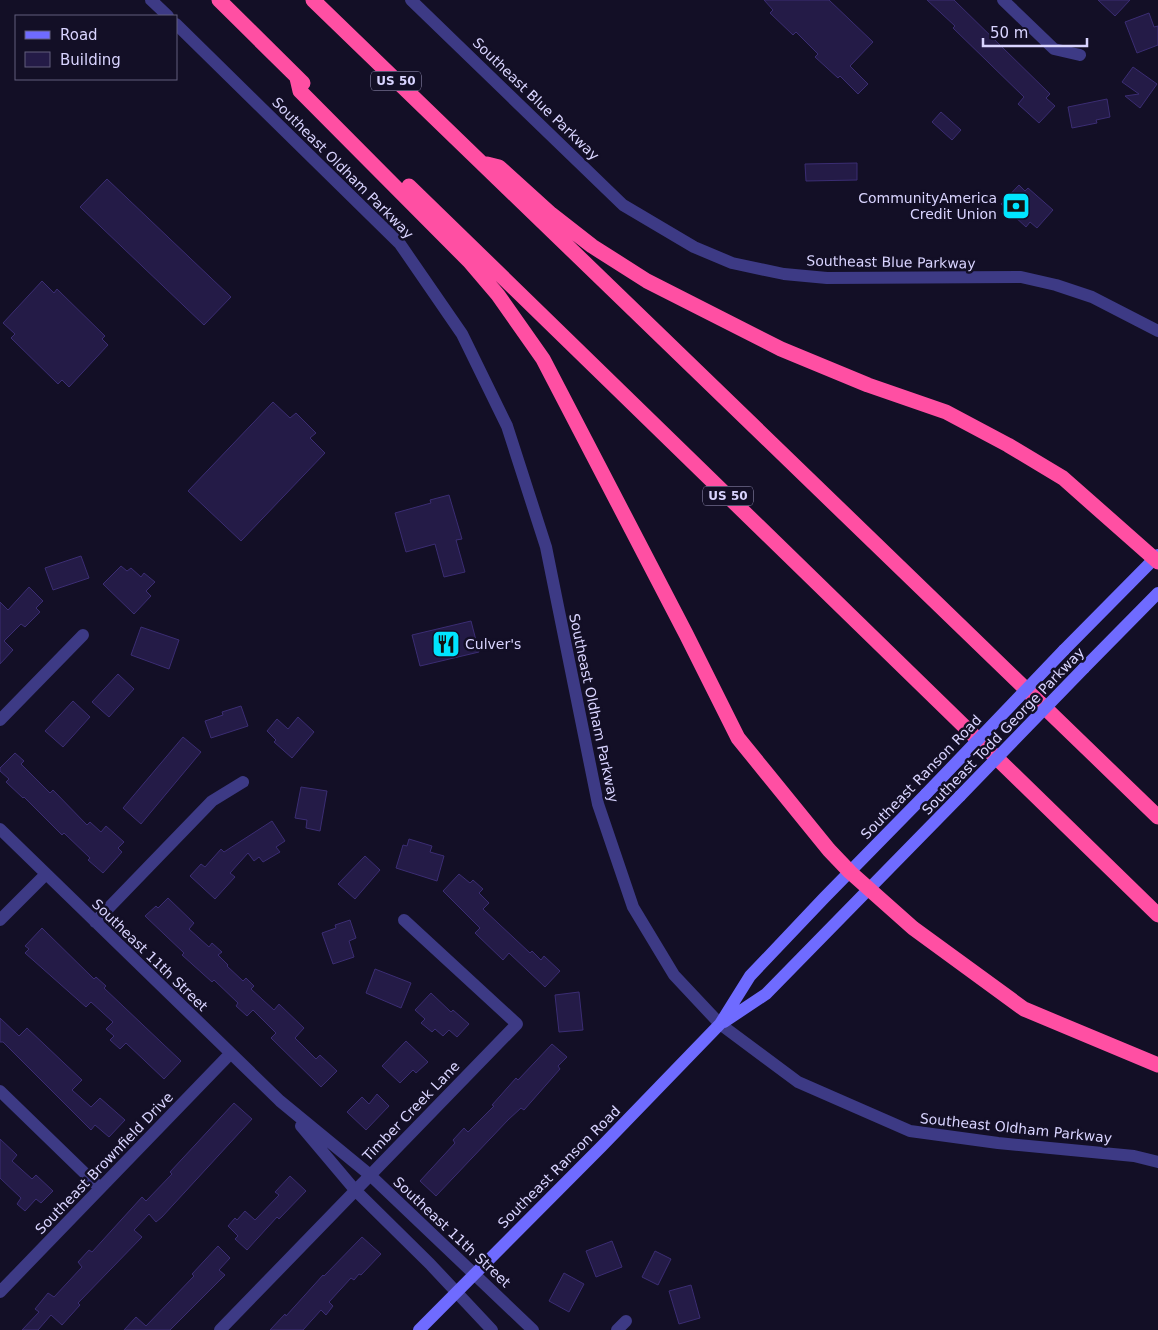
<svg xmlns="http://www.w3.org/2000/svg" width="1158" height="1330" viewBox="0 0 1158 1330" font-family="'DejaVu Sans',sans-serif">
  <rect width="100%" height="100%" fill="#130f26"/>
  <path fill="#241b47" stroke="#3b2d73" d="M764 0H829L873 42 850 66 868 84 858 94 840 76 838 78 815 57 818 54 796 32 793 35 770 13 773 10Z
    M927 0H954L1050 94 1046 98 1055 106 1039 123 1018 104 1024 97 953 28 955 26Z
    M1098 0H1130L1115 16Z
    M1149 13 1154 27 1158 26V45L1137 53 1125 22Z
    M1133 67 1157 84 1140 108 1125 96 1139 94 1122 82Z
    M1107 99 1110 117 1096 120 1097 123 1072 128 1068 107Z
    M941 112 961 130 952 140 932 122Z
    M857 163V180L806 181 805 164Z
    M107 179 231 297 204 325 80 207Z
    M1019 185 1025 191 1028 188 1053 210 1037 228 1030 222 1026 227 1001 204Z
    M42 281 54 293 57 289 105 336 102 339 108 345 69 387 62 380 58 384 11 338 15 334 3 323Z
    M273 402 290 418 296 413 316 433 310 438 325 453 241 541 188 491Z
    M449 495 462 539 456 540 465 572 444 577 435 544 406 552 395 513 431 503 430 500Z
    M81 556 89 578 53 590 45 568Z
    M121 566 127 571 131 568 141 577 144 573 155 582 146 591 151 596 134 614 103 584Z
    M29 587 43 601 36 608 40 612 25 627 21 624 4 641 13 650 0 664V602L8 610Z
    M471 621 479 652 420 666 412 635Z
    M141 627 179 640 169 669 131 655Z
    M118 674 134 689 109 717 92 702Z
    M73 701 90 717 63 747 45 731Z
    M241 706 248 726 211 738 205 721 223 715 222 712Z
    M298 717 314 732 292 758 274 742 276 740 267 731 277 719 288 729Z
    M183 737 201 752 141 824 123 808Z
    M15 753 24 761 21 764 50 793 53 790 87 825 90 822 101 832 106 826 124 842 118 848 122 852 103 873 88 860 90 858 64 833 62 835 24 797 23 798 6 782 9 779 0 771V768Z
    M301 787 327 791 320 831 306 828 307 820 295 818Z
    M272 821 285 841 276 847 280 852 263 862 259 857 254 861 248 853 230 873 235 877 215 899 190 876 201 864 205 867 221 849 224 852Z
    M409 839 432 846 430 852 444 856 437 881 396 868 403 845 407 846Z
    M365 856 380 870 355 899 338 884Z
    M459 874 470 883 473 880 483 889 479 893 489 903 483 909 530 953 532 951 541 960 544 956 560 971 545 987 509 953 503 960 475 933 480 928 443 891Z
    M168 898 194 923 189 929 209 947 212 943 222 952 218 955 228 965 227 966 243 981 246 978 254 986 251 989 274 1010 279 1004 304 1028 295 1038 316 1059 320 1055 337 1071 321 1087 271 1038 276 1033 253 1010 247 1016 236 1006 238 1003 214 980 212 982 182 955 184 953 145 916 156 906 158 908Z
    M350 920 356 938 349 941 354 957 333 964 322 933 336 928 335 925Z
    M42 928 94 979 96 977 106 986 104 988 181 1061 164 1079 126 1043 120 1049 110 1040 114 1036 106 1029 113 1022 91 1002 86 1007 25 953 29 949 25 946Z
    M375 969 411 983 401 1008 366 993Z
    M579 992 583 1030 559 1032 555 995Z
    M431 993 451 1012 453 1010 469 1024 457 1037 449 1030 443 1036 435 1029 432 1032 421 1023 425 1019 415 1010Z
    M0 1018 19 1036 27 1028 82 1080 72 1090 91 1107 100 1098 125 1120 109 1137 95 1125 91 1130 3 1042H0Z
    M406 1041 428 1062 416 1073 413 1070 400 1083 382 1066Z
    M552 1044 567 1057 558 1066 560 1069 524 1110 521 1108 508 1120 436 1196 420 1181 455 1143 453 1140 464 1128 468 1132 494 1106 492 1105 516 1078 518 1080Z
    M377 1094 389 1106 366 1130 347 1112 362 1097 369 1104Z
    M234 1103 252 1119 162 1217 156 1222 149 1214 134 1230 142 1237 78 1303 80 1305 62 1325 51 1315 38 1330H22L39 1312 35 1309 48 1293 54 1297 82 1267 78 1262 89 1250 92 1252 142 1197 146 1201 172 1174 170 1172Z
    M0 1139 17 1155 12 1161 32 1179 36 1175 53 1191 41 1203 36 1199 25 1211 17 1204 21 1198 0 1178Z
    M290 1176 306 1191 279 1219 277 1217 247 1250 235 1239 238 1236 228 1226 235 1218 237 1220 245 1211 255 1220 279 1195 275 1192Z
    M362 1237 381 1254 361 1275 359 1274 354 1280 351 1278 329 1302 333 1306 326 1315 321 1310 303 1330H270L285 1314 286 1316 323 1275 324 1276Z
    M612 1241 622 1267 596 1277 586 1251Z
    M218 1246 230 1258 219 1270 225 1275 170 1330H124L136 1317 146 1326 194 1276 192 1274Z
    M655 1251 671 1259 658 1285 642 1277Z
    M564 1273 584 1284 569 1312 549 1301Z
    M691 1285 700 1318 679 1324 669 1291Z"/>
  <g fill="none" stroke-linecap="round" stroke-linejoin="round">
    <path stroke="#3d3a85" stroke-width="12" d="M1003 0 1054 49 1080 55
      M0 720 83 635
      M0 829 280 1101 370 1175 533 1330
      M0 920 46 874
      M95 922 212 801 243 782
      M720 1024 798 1082 910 1131 998 1143 1134 1156 1158 1162
      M0 1091 100 1188
      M301 1126 355 1190 430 1264 492 1330
      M0 1292 230 1054
      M220 1330 517 1024 404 920
      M617 1330 626 1321"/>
    <path stroke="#3d3a85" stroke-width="12" d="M151 0 168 16
      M411 0 623 205 694 247 732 263 784 274 827 278 1021 277 1056 285 1092 297 1158 331
      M176 24 400 244 462 334 507 426 546 547 598 804 633 907 674 975 720 1024"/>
    <path stroke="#6f6bff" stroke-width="12" d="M1064 650 1158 555
      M1084 668 1158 593
      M724 1022 766 994 960 796
      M419 1330 602 1146 720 1024 750 976 824 898 926 794"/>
    <path stroke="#ff4fa3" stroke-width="15" d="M219 0 303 83
      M313 0 1158 817
      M297 78 300 91 469 261 498 295 543 359 686 634 738 738 829 850 850 872 913 928 1024 1009 1158 1065
      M487 164 499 167 551 214 592 246 647 281 781 349 868 385 946 412 1008 445 1063 478 1158 562
      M409 186 1158 915"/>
    <path stroke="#6f6bff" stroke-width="12" d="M926 794 1064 650
      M960 796 1084 668"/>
  </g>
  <defs>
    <symbol id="bank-square" viewBox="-11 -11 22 22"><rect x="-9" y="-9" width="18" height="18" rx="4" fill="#00e5ff" stroke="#130f26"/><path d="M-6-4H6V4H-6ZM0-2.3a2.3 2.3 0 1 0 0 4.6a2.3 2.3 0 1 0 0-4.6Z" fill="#111"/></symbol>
    <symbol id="restaurant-square" viewBox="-11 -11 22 22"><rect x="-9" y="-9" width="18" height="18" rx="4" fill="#00e5ff" stroke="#130f26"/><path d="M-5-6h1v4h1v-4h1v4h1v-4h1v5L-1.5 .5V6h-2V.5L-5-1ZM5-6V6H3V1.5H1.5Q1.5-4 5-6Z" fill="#111"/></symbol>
  </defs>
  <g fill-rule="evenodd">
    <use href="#bank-square" x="1000" y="190" width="32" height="32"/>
    <use href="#restaurant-square" x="430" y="628" width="32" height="32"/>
  </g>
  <g text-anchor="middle" stroke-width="5" stroke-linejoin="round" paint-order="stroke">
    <g fill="#130f26" stroke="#9e99be" stroke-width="1">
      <rect x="371" y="71.5" width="50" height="19" rx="4"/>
      <rect x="703" y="486.5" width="50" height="19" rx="4"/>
    </g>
    <g font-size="12" font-weight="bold" fill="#d9d4ff">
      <text x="396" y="85">US 50</text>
      <text x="728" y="500">US 50</text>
    </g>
    <g font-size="14" fill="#d9d4ff" stroke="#130f26">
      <text transform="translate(536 99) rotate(44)" y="5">Southeast Blue Parkway</text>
      <text transform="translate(343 168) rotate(45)" y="5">Southeast Oldham Parkway</text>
      <text transform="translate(891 262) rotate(1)" y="5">Southeast Blue Parkway</text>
      <text transform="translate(594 708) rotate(78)" y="5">Southeast Oldham Parkway</text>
      <text transform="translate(1003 731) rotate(-46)" y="5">Southeast Todd George Parkway</text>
      <text transform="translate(921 777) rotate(-46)" y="5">Southeast Ranson Road</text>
      <text transform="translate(150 955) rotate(44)" y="5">Southeast 11th Street</text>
      <text transform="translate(411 1111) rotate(-46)" y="5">Timber Creek Lane</text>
      <text transform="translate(1016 1128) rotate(6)" y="5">Southeast Oldham Parkway</text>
      <text transform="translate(104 1163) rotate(-46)" y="5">Southeast Brownfield Drive</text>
      <text transform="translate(559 1167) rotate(-45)" y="5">Southeast Ranson Road</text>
      <text transform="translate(452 1232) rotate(43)" y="5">Southeast 11th Street</text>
    </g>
    <g font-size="14" fill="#d9d4ff" stroke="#130f26" text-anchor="end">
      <text x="997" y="203">CommunityAmerica<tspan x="997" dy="16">Credit Union</tspan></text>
      <text x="465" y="649" text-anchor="start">Culver's</text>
    </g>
  </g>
  <rect x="15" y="15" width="162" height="65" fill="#130f26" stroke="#625e7d"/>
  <rect x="25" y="31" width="25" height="8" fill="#6f6bff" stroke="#625e7d"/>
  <text x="60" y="40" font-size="15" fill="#d9d4ff">Road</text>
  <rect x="25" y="52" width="25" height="15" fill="#241b47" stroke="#625e7d"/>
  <text x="60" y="65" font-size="15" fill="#d9d4ff">Building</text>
  <path d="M983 38v8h104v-8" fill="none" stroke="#d9d4ff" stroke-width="2.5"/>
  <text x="990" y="38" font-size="15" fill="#d9d4ff" stroke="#130f26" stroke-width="4" paint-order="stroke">50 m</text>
</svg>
